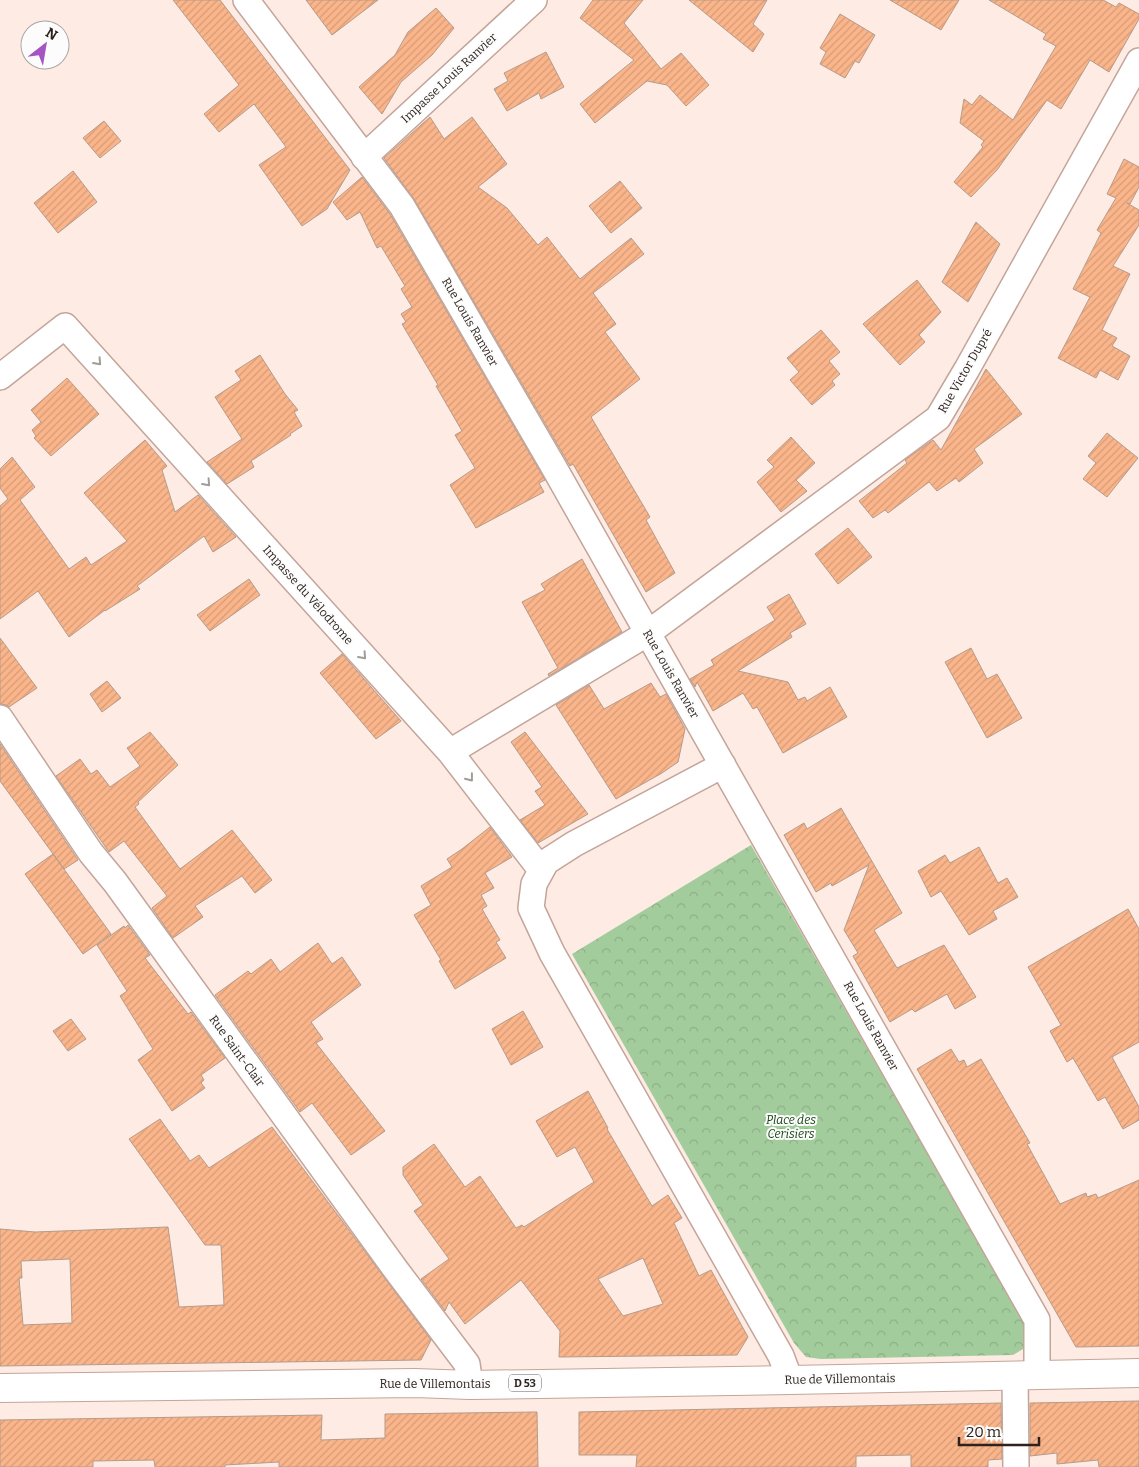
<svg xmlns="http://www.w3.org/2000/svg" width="1139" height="1467" viewBox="0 0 1139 1467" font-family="Bitter,serif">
  <defs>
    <pattern id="forest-crowns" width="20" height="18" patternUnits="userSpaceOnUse" patternTransform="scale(1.25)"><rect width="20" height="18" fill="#a3cc9d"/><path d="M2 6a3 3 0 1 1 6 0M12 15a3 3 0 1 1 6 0" fill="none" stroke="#8daf87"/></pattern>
    <pattern id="building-hatch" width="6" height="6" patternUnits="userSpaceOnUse" patternTransform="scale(1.25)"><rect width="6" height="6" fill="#fab58a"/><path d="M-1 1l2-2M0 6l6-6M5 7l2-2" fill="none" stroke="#d79b77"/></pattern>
  </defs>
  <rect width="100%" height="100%" fill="#feebe3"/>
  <path fill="url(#forest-crowns)" d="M751 845 1029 1331 1023 1349 1013 1355 821 1359 806 1357 794 1343 572 954Z"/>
  <path fill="url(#building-hatch)" stroke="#b59b8b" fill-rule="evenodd" d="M173 0H220L350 170 327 209 302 226 259 165 286 147 254 104 219 132 204 114 239 85Z
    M306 0H378L332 35Z
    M593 0H643L624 23 661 69 681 53 709 85 686 106 667 85 647 81 595 123 580 104 634 60 580 18Z
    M689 0H767L753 24 764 34 753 52Z
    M890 0H959L941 30Z
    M989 0H1103L1116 7 1119 3 1139 14V19L1109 72 1090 60 1061 109 1047 100 997 170 971 197 954 182 983 147 981 145 984 141 960 123 964 99 972 105 980 95 1013 120 1056 46 1043 39 1046 34Z
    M436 8 454 28 432 55 401 82 382 114 359 87 395 55 408 32Z
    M840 14 875 35 859 63 855 61 845 78 820 64 826 52 820 48Z
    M546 52 564 87 541 99 539 93 507 111 494 89 508 81 504 73Z
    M430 117 444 139 472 117 507 164 478 187 507 208 538 245 547 237 580 279 631 238 644 254 593 293 616 324 605 332 640 379 591 417 650 517 646 520 675 573 646 592 573 464 570 466 414 199 384 158Z
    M104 121 121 141 100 158 83 138Z
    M1124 159 1139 167V187L1130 204 1127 203 1139 210V225L1113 266 1130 274 1102 330 1117 338 1112 346 1130 356 1118 380 1100 370 1096 378 1058 358 1090 297 1073 289 1101 233 1097 230 1116 198 1107 194Z
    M73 171 97 202 58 233 34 203Z
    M362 177 390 214 545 480 539 483 544 492 476 528 450 485 475 468 455 435 462 431 436 386 438 385 402 324 406 322 401 314 412 307 401 289 405 286 381 246 377 248 360 212 347 220 333 202Z
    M620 181 642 208 611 233 589 206Z
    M976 222 1000 244 968 302 942 282Z
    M917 280 941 312 919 335 925 342 900 365 863 324Z
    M821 330 840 352 829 361 840 374 832 381 835 385 812 405 790 380 799 372 787 358Z
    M260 355 285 394 298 410 294 412 302 426 290 434 291 435 251 461 254 467 227 484 207 462 242 439 215 397 241 380 235 371Z
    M986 369 1022 414 974 449 983 463 959 482 956 478 937 491 929 482 888 513 885 510 873 518 859 501 907 463 905 460 933 440 941 450Z
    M67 378 99 414 51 456 34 438 36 436 32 430 41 422 31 410Z
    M1107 433 1138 458 1107 497 1083 479 1096 463 1088 456Z
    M791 437 815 463 796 480 807 491 781 512 757 482 774 467 767 460Z
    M145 440 167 466 162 470 175 512 198 495 236 537 213 552 204 536 137 586 140 589 105 611V610L69 637 38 591 0 619V506L8 499 0 488V469L12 457 35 487 20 500 69 569 86 557 91 565 127 541 84 493Z
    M848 528 872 557 838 584 815 554Z
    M582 559 622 632 549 676 548 674 558 668 522 602 545 590 541 584Z
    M249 579 260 595 210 631 197 615Z
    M789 594 806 624 790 633 792 637 738 671 788 682 798 700 805 697 807 701 830 687 847 717 783 753 757 707 753 709 743 693 713 711 697 682 695 687 690 679 714 665 711 660 775 620 767 607Z
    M0 638 37 688 9 707 6 705 0 704Z
    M971 648 987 679 997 674 1022 718 987 738 945 662Z
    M342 654 401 721 376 739 320 673Z
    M107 681 121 698 102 712 90 694Z
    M651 683 660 697 666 694 685 729 678 762 662 773 616 799 556 705 589 685 604 709Z
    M150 732 178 765 138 802 139 804 135 807 180 869 232 830 272 880 255 893 242 876 195 906 203 917 173 938 152 908 167 896 124 841 109 852 56 776 80 759 91 774 97 770 110 787 140 766 127 748Z
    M525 732 588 814 538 843 520 820 545 805 535 791 542 787 511 742Z
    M0 744 78 860 64 869 0 781Z
    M841 808 902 913 874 930 897 968 944 945 976 997 955 1009 947 994 915 1012 912 1009 890 1022 853 956 858 953 844 930 869 865 832 886 831 883 816 892 784 835 804 823 807 829Z
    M490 827 512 857 485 873 494 888 481 895 487 906 482 909 500 940 496 942 506 958 455 989 439 961 441 960 414 915 431 905 421 886 452 867 447 859 462 849Z
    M979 847 998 883 1007 878 1018 897 993 911 997 919 969 935 941 891 931 897 918 871 945 855 950 863Z
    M53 854 111 934 83 954 25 874Z
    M1128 909 1139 929V1042L1112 1057 1139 1107V1120L1123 1129 1105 1097 1098 1101 1073 1058 1067 1062 1050 1031 1061 1025 1028 967Z
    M128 925 150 955 145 958 188 1014 191 1012 225 1058 201 1075 204 1080 201 1083 205 1088 172 1111 138 1060 153 1049 120 996 127 991 97 945 124 926 125 928Z
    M318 943 332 964 342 957 361 985 311 1022 323 1039 316 1043 385 1131 351 1155 312 1103 300 1112 215 995 248 971 251 974 271 959 280 972Z
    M523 1011 543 1047 511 1065 492 1029Z
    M71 1019 86 1039 68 1051 53 1031Z
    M951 1049 959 1062 964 1060 967 1067 981 1059 1030 1143 1027 1144 1060 1204 1086 1193 1087 1197 1096 1194 1098 1198 1139 1180V1346L1076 1347 917 1069Z
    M588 1091 608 1128 607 1129 652 1206 668 1195 682 1218 674 1223 699 1276 711 1270 748 1337 737 1355 559 1357 560 1331 521 1280 465 1324 449 1302 445 1311 421 1279 449 1259 414 1211 423 1205 403 1175V1167L434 1144 465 1187 480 1176 516 1228 522 1225 524 1227 594 1182 575 1147 557 1157 536 1121ZM643 1258 663 1304 623 1316 598 1279Z
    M160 1119 190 1161 199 1155 209 1168 272 1127 431 1340 421 1360 0 1366V1229L35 1232 168 1227 179 1307 224 1305 221 1245H205L129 1139ZM70 1259 72 1323 23 1325 19 1278H22L21 1261Z
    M1139 1401V1467H1099L1098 1460 1057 1464V1453L1030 1456V1403Z
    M1001 1403 1002 1459 988 1460V1467H911V1455L856 1456V1467H636L637 1455H579V1412Z
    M537 1412 538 1467H279V1462L225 1465V1467H155L154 1460 93 1461V1467H0V1420L322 1415 321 1440 385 1438V1414Z"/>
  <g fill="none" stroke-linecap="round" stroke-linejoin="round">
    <defs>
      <path id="street" d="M246 0 402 206 552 464 1037 1320V1375
        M364 157 534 0
        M0 377 65 326 450 752 541 870
        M0 718 91 853 115 882 396 1270 467 1364 470 1385
        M450 752 648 633 938 418 967 369 1139 61
        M723 765 574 844 546 862 534 884 531 908 552 953 781 1356 790 1380
        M1015 1376 1016 1467"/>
      <path id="primary" d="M0 1388 415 1383 470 1385 790 1380 1139 1373"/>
    </defs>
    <use href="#street" stroke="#c3a59a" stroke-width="28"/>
    <use href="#primary" stroke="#c3a59a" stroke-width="30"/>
    <use href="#street" stroke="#fff" stroke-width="25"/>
    <use href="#primary" stroke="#fff" stroke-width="28"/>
  </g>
  <defs><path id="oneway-chevron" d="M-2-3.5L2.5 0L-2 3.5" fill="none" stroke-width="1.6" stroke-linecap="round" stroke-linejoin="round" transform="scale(1.25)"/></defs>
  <g stroke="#a09c99">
    <use href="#oneway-chevron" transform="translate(98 362) rotate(48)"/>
    <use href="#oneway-chevron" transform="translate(207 483) rotate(48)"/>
    <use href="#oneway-chevron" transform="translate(363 656) rotate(48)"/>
    <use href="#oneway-chevron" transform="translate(470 778) rotate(52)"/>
  </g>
  <g text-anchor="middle" stroke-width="4" stroke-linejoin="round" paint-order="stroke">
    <rect fill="#fcfcfc" stroke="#6b6360" stroke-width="1" x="509" y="1374.5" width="32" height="17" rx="4"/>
    <g font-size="11" font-weight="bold" fill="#2d221d">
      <text x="525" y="1387">D 53</text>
    </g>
    <g font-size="12" fill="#2d221d" stroke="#fcfcfc">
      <text transform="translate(449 78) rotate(-43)" y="4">Impasse Louis Ranvier</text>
      <text transform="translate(470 322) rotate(60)" y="4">Rue Louis Ranvier</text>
      <text transform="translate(965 371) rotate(-60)" y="4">Rue Victor Dupré</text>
      <text transform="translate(308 595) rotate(48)" y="4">Impasse du Vélodrome</text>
      <text transform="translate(671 674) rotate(60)" y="4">Rue Louis Ranvier</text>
      <text transform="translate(871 1026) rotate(61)" y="4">Rue Louis Ranvier</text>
      <text transform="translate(237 1051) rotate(54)" y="4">Rue Saint-Clair</text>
      <text transform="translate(840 1379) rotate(-1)" y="4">Rue de Villemontais</text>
      <text x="435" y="1388">Rue de Villemontais</text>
    </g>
    <g font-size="12" font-style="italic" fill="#113e0b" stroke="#fcfcfc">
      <text x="791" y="1124">Place des<tspan x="791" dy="14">Cerisiers</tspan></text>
    </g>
  </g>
  <g transform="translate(45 45) rotate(31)"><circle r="24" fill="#fcfcfc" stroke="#a9a5a3"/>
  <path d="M0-4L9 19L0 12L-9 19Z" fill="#a554c4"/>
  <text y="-8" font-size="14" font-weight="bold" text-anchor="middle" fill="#2d221d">N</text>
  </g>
  <path d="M959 1437v8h80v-8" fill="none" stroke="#2d221d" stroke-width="2.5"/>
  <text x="966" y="1437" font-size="15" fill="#2d221d" stroke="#fcfcfc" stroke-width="4" paint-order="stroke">20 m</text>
</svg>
